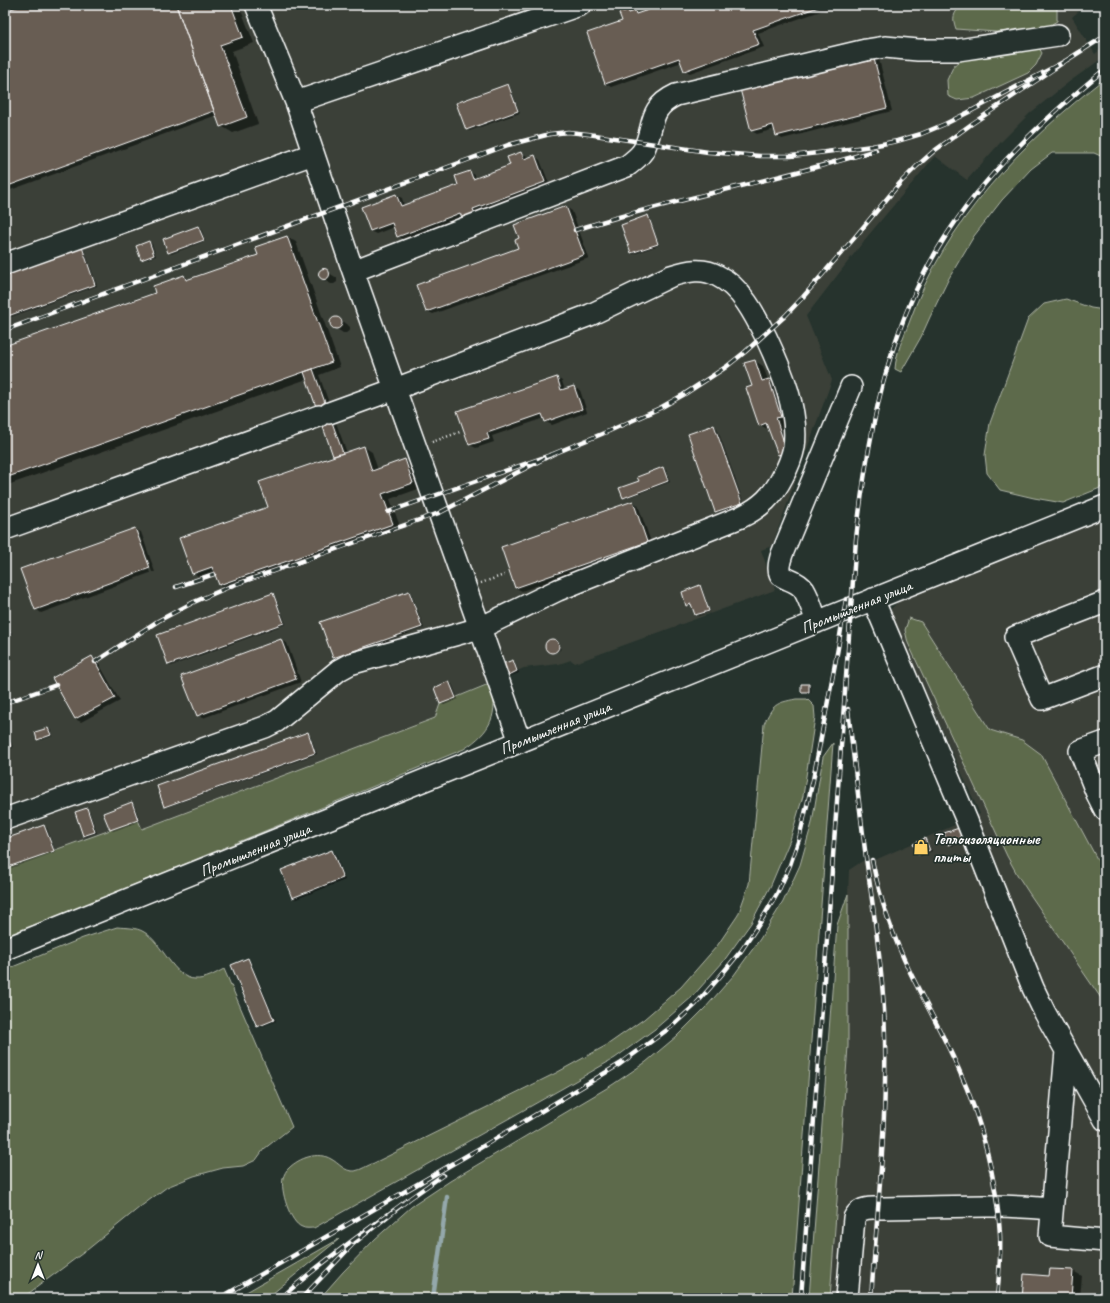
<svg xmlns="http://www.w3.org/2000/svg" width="1110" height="1303" viewBox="0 0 1110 1303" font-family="Caveat,sans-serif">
  <rect width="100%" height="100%" fill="#26332d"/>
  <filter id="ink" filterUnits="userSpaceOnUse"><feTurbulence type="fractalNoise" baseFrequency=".025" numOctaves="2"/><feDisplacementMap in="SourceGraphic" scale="8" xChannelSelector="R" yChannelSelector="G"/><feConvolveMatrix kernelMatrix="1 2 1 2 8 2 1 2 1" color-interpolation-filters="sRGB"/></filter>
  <g filter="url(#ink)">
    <path fill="#3a4038" d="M5 5H1086L1072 17 1095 54 1102 48 1104 57 1069 82 1029 114 1000 143 967 180 935 156 867 237 806 316 832 380 772 546 761 550 775 590 575 663 571 660 559 664 524 668 440 704 435 718 142 829 138 820 5 868Z
      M1105 516V1298H830L848 1046V894L849 870 864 860 877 859 980 814 892 619 891 609 900 600Z"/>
    <path fill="#5d6a4c" stroke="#aeb4a6" d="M961 5H1054L1057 9V21L1045 28 1023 32H996L956 29C952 17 953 15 961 5Z
      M1039 48 1042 53 1036 65 1028 73 974 98 957 100 948 96 947 80 954 65 967 58Z
      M1105 78V158L1094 153H1052L1031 169 1002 200 974 236 949 278 930 317 921 337 901 372 895 369C896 353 903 338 909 323 945 221 1022 143 1105 78Z
      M1066 299 1091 308 1105 310V486L1063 503 1034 498 1000 490 987 473 985 455 990 423 1028 319 1044 304Z
      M909 618 921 622 990 730 1022 740 1041 754 1105 874V1004L1029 893 1018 876 1007 856 908 643 905 630Z
      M491 683C499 715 491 731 464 749L5 938V868L138 820 142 829 435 718 440 704Z
      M796 699H807L814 706 815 717 803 796 790 840 771 885 751 923 723 962 692 997 655 1029 615 1058 563 1088 314 1228C311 1228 305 1229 302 1227 290 1223 280 1190 283 1178 284 1175 286 1170 289 1168 299 1158 318 1151 331 1159 339 1163 344 1172 355 1171 361 1170 368 1165 374 1163L556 1073 607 1045 644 1019 681 987 717 946 738 915 749 884 764 724C773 704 776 703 796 699Z
      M833 743 792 1298H320L343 1272 375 1239 411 1207 450 1181 612 1085 646 1062 677 1036 706 1007 734 975 760 939 783 902 800 865 812 823 823 757Z
      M848 894V1046L830 1298H809L837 925Z
      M117 927C126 928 136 927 144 932 162 942 174 979 195 979 205 980 216 973 224 969L292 1127 264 1149 256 1160 243 1166 223 1168 194 1176 167 1187 140 1207 87 1250 25 1296 21 1298H5V970L83 938Z
      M339 1239 267 1298H236Z"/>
    <path fill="#0007" d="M26 5H239L254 43 232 51 258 124 233 133 221 126 217 115 5 192V13Z
      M666 5H838L758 33 764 47 690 73 684 70 682 62 611 87 606 84 623 21 628 11 631 13 635 12 639 14Z
      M873 56 879 59 892 111 782 139 777 135 775 129 757 134 752 131Z
      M508 85 510 87 520 113 469 131 467 129Z
      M521 153 527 156 528 159 535 156 540 160 550 186 464 221 463 217 403 239 398 236 394 227 376 234 370 231 396 195 402 198 404 205 460 185 470 172 475 175 476 178 511 166Z
      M566 207 572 211 589 258 433 314 427 311 519 249Z
      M648 217 650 218 659 245 634 254 631 253Z
      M198 227 201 228 205 241 171 254 169 252Z
      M287 237 296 242 340 367 319 375 347 453 364 447 372 452 378 470 405 460 413 465 421 488 390 499 401 529 228 590 219 585 215 573 202 578 193 573 269 507 336 457 334 456 307 379 5 486V339L13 344 156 293 184 276 191 280 259 256Z
      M149 242 152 244 156 256 144 260 141 259Z
      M83 246 97 286 5 319V271Z
      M322 270H324L337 278V282L334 284H331L322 279 320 276 319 274Z
      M335 318H338L347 324 350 327V330L346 333H343L334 327 331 323 332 320Z
      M755 361 763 366 768 380 777 385 790 422 787 459 779 454 769 430 760 425 753 387Z
      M557 378 562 381 565 390 574 387 580 390 587 412 552 425 546 422 545 418 492 436 494 442 476 448 470 445 459 412Z
      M714 426 717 428 744 504 718 513 716 512Z
      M663 468 666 470 670 482 626 498 624 497 640 482Z
      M633 502 638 505 652 545 522 591 516 588 502 548Z
      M135 529 141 532 155 572H152L138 532H136L150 573 41 613 36 609Z
      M700 586 702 588 710 612 698 616 696 614 693 605 690 606 687 605Z
      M409 592 411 593 424 628 337 659 334 658 322 623Z
      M273 594 275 596 286 624 171 666 169 665 158 636Z
      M5 616 12 634 5 637Z
      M281 640 287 643 301 682 203 718 197 715 183 676Z
      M550 640 559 643 561 647 560 650 555 653 548 651 546 647 547 642Z
      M92 657 97 660 120 701 81 722 75 719Z
      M513 661 515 662 519 673 508 677 505 676Z
      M449 683 452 684 458 699 444 705 441 704 435 688Z
      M802 685H809L811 686V693H804L802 691Z
      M48 729 51 730 53 736 41 740 38 739Z
      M6 733 9 735 13 748 5 750V734Z
      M308 734 310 735 317 754 167 807 165 806Z
      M132 804 134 805 140 821 113 831 111 830Z
      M87 809 89 811 97 833 86 837 84 836Z
      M44 826 47 828 55 852 5 870V840Z
      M961 830 965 841 952 846 949 844Z
      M925 840 927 841 932 851 921 856 919 855Z
      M332 852 335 853 345 880 296 899 293 898 283 871Z
      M248 959 250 961 276 1021 261 1027 258 1026Z
      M1073 1271 1082 1276 1080 1298H1023L1050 1277Z"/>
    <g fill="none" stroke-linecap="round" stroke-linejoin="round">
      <path stroke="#94a8ab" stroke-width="4.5" d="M433 1298 447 1197"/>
    </g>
    <path fill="#675d52" stroke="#fff" d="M23 5H176L214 111 5 187V11Z
      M176 5H205V6L208 5H231L243 37 220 45 247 117 220 127Z
      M663 5H824L753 30 759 44 684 71 679 58 605 84 587 33 622 21 619 13 628 10 629 13 635 11 636 14Z
      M873 55 887 108 776 136 773 125 751 131 740 89Z
      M508 84 518 111 466 130 456 103Z
      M521 152 524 159 535 155 545 182 473 209 476 217 464 222 460 213 397 237 392 223 370 231 361 207 396 194 401 206 458 185 455 176 470 171 473 179 510 165 507 157Z
      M566 206 584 255 426 312 416 285 518 248 515 240 519 238 514 225Z
      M648 215 658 244 631 253 621 225Z
      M198 226 204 240 168 253 163 239Z
      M287 236 332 362 5 478V338L7 345 155 293 153 286 184 275 186 280 258 255 255 247Z
      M149 241 154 255 141 260 136 246Z
      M81 244 95 285 5 317V270Z
      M318.5 274a5.5 5.5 0 1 1 11 0a5.5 5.5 0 1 1-11 0Z
      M330 323a6 6 0 1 1 12 0a6 6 0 1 1-12 0Z
      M755 360 762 381 769 379 781 417 776 418 787 452 778 455 766 423 759 426 746 388 752 386 744 363Z
      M313 369 343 453 333 456 304 372Z
      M557 377 561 390 574 386 582 409 545 422 542 414 487 433 489 439 469 445 457 411Z
      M714 425 742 503 715 512 688 434Z
      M364 446 372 471 405 459 413 483 382 494 393 524 219 585 212 567 192 574 179 538 268 507 259 482Z
      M663 467 668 481 623 498 619 488 639 481 637 477Z
      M633 501 647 542 515 588 501 547Z
      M135 528 150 568 35 610 20 569Z
      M700 585 709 611 695 615 691 604 686 606 682 592Z
      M409 591 422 627 333 658 320 622Z
      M273 593 284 623 168 665 157 635Z
      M5 620 10 633 5 635Z
      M545 646a7 7 0 1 1 14 0a7 7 0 1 1-14 0Z
      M281 639 296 679 197 716 181 676Z
      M92 656 115 698 75 719 52 678Z
      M513 660 517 671 505 677 500 665Z
      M449 681 456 698 440 704 434 688Z
      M801 684H809V692H801Z
      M48 728 51 735 37 740 35 732Z
      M7 732 11 747 5 749V733Z
      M308 732 315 753 164 807 157 786Z
      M132 802 138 820 110 830 103 813Z
      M87 808 95 832 83 836 75 812Z
      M44 825 54 851 5 868V839Z
      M959 828 963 839 948 845 944 833Z
      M925 838 930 850 918 855 913 844Z
      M332 850 343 878 292 898 281 870Z
      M248 958 274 1020 257 1027 231 965Z
      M1050 1269 1073 1270 1071 1298H1022L1024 1274 1049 1276Z"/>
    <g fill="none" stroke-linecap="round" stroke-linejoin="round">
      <defs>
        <path id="minor" d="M256 5 296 102
          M5 264 313 154
          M353 271 627 166C633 161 641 156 644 149 655 125 648 108 676 95L866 50 885 47 918 50H958L1058 35
          M329 413 395 389 590 315 671 276C687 271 703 267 718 276 741 287 755 315 766 337 781 369 799 411 794 447 792 457 788 467 783 476 773 496 761 507 741 517L558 590 480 628 520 742
          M5 529 319 416
          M873 599 967 821 1033 988 1045 1013 1105 1120
          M1105 602 1015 637 1042 699 1105 675
          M817 622C813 612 810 600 804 590 792 573 771 586 782 554L851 387
          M1105 742 1080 751 1097 794 1105 810
          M5 819 265 727 277 721 339 670 350 664 480 628 353 271 296 102 580 5
          M5 949 1105 506
          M1066 1051 1050 1236 1105 1241
          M847 1298 854 1218C858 1210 864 1208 873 1208 932 1208 992 1203 1052 1209"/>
      </defs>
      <use href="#minor" stroke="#fff" stroke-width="24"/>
      <path stroke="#fff" stroke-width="2.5" stroke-dasharray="1 3" stroke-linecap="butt" d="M432 442 460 432
        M481 583 507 574"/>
      <use href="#minor" stroke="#26332d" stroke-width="21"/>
      <defs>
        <path id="rail" d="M1067 60 1105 36
          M575 230C674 198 777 181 876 150
          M5 330 508 145 550 134 568 132 588 134 708 152 760 156H791L818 153 872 146 897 141 921 134 945 124 971 111 1067 60 973 123 934 151 917 166 900 183 855 237 803 297 785 316 745 352 726 367 683 395 660 408 609 431 553 454
          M176 587 214 574
          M95 662 158 621 194 602 231 586 439 513 553 454 388 512
          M5 703 56 685
          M848 709C854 761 860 813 867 865 874 912 881 960 884 1009 889 1105 878 1202 871 1298
          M872 860C880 899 893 937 910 972 926 1005 944 1036 959 1070 981 1118 997 1181 1000 1234 1001 1255 999 1277 997 1298
          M409 1199 443 1175
          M220 1298 480 1148 620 1064 671 1027 695 1005 717 980 741 951 761 921 777 894 790 865 799 839 813 780 838 648 846 599
          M281 1298C321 1262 366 1231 409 1199L353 1244 302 1298
          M801 1298 856 539C868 436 886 331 942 242 984 174 1044 119 1105 69"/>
      </defs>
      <use href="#rail" stroke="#fff" stroke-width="4.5"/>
      <use href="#rail" stroke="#26332d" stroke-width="3" stroke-dasharray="9" stroke-linecap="butt"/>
    </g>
  </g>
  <defs>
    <symbol id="shop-bare" viewBox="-9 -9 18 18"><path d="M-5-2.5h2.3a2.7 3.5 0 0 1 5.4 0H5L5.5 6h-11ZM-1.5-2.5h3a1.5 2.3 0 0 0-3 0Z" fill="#ffd166" stroke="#26332d" stroke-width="2.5" paint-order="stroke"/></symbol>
  </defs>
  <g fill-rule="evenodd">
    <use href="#shop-bare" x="910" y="836" width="22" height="22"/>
  </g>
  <g text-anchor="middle" stroke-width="3.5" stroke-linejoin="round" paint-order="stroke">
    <g font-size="16" fill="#fff" stroke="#26332d">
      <text transform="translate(856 606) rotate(-22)" y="6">Промышленная улица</text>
      <text transform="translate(555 727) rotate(-22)" y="6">Промышленная улица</text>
      <text transform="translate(255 849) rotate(-22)" y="6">Промышленная улица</text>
    </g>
    <g font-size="16" font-weight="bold" fill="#fff" stroke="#26332d" text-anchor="start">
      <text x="933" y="844">Теплоизоляционные<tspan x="933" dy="18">плиты</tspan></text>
    </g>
  </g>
  <rect width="1110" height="1303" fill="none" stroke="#26332d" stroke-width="20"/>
  <rect x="10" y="10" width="1090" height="1283" fill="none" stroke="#fff" stroke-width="1.5" filter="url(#ink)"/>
  <g transform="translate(38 1265)" stroke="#26332d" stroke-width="3" paint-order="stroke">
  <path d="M0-3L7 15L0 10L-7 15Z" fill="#ffffff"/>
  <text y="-6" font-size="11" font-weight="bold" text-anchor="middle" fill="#ffffff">N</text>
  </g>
</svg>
